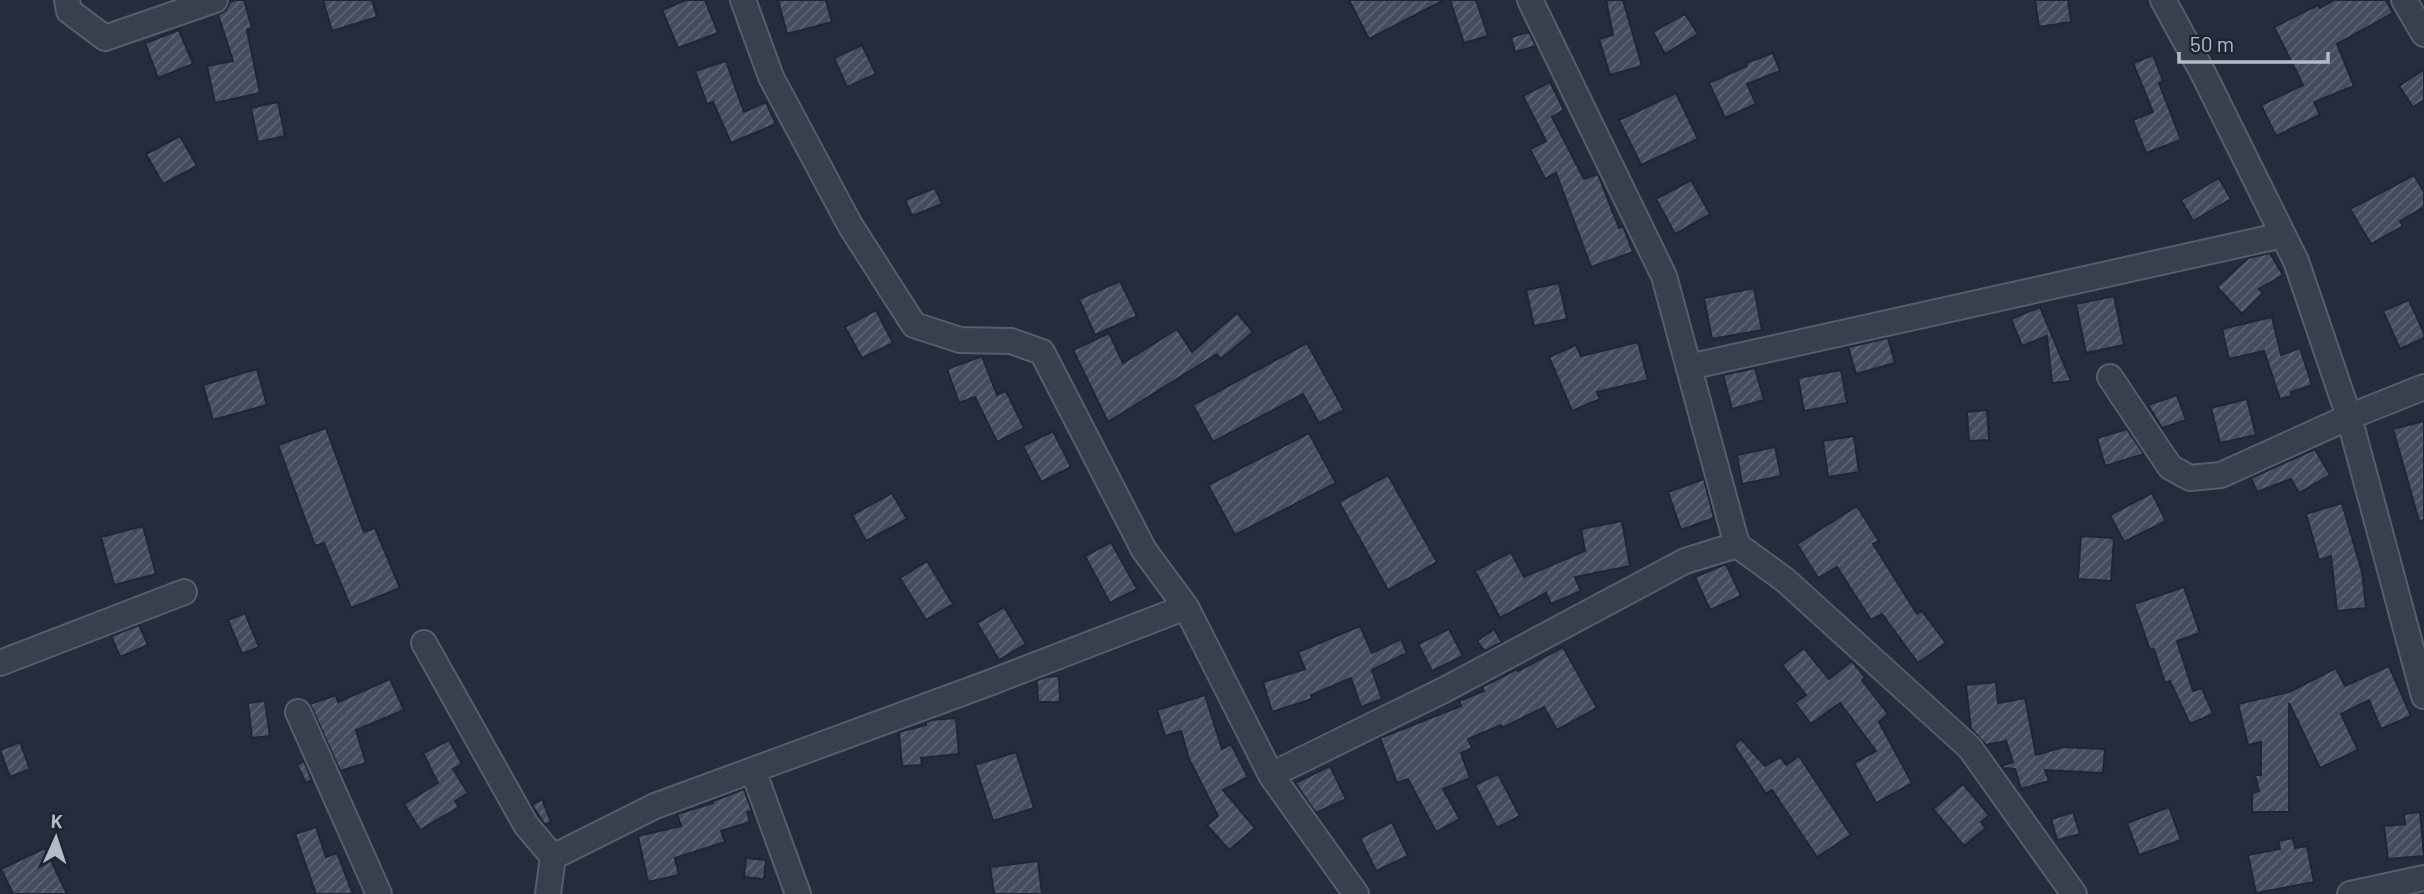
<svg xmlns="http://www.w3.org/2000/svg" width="2424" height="894" viewBox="0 0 2424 894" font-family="Barlow,sans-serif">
  <defs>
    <pattern id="building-hatch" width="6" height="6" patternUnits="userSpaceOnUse" patternTransform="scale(1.75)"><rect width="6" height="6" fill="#444c5f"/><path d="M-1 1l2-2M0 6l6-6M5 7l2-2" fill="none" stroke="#5d6474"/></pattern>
  </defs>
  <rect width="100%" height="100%" fill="#252d3d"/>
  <path fill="url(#building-hatch)" stroke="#1f2634" stroke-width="2" d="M236 0H244L252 28 247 30 260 93 215 103 207 66 233 61 218 15 226 10 230 2Z
    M323 0H372L377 17 332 31Z
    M686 0H705L718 33 678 48 662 10Z
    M778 0H826L832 22 787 34Z
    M1349 0H1444L1369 39Z
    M1450 0H1476L1488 36 1464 43Z
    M1606 0H1623L1642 66 1610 75 1599 39 1613 35Z
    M2035 0H2068L2071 22 2039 27Z
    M2334 0H2386L2393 13 2337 44 2354 86 2314 102 2320 115 2276 136 2261 105 2303 85 2274 27 2318 5 2320 8Z
    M1685 14 1698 34 1665 54 1653 32Z
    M179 30 193 64 158 78 145 43Z
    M1529 32 1536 46 1515 52 1511 37Z
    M862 45 876 74 847 87 834 58Z
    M1773 53 1780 71 1747 84 1756 104 1725 118 1709 83 1747 66 1746 63Z
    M2153 55 2163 81 2159 83 2181 140 2146 153 2133 120 2153 112 2133 63Z
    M726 61 744 112 766 102 776 124 731 143 713 102 707 104 695 71Z
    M2424 69V100L2413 107 2399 86Z
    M1550 82 1564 110 1552 117 1584 179 1598 174 1619 228 1623 226 1633 252 1591 267 1556 173 1545 179 1530 149 1546 141 1523 96Z
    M1676 93 1698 139 1641 165 1619 120Z
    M278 102 285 136 258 142 251 108Z
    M180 136 197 166 163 184 146 154Z
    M2414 175 2424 192V207L2400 221 2403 226 2371 244 2350 209Z
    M2219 178 2231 199 2193 221 2181 200Z
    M1691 180 1710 214 1675 234 1656 199Z
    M935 188 942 204 912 216 905 200Z
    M2270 253 2283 275 2259 289 2263 293 2242 314 2217 287 2248 258Z
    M1120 281 1137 316 1095 335 1079 299Z
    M1559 283 1567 319 1534 326 1526 290Z
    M1754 288 1762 330 1712 339 1704 298Z
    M2114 296 2124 345 2086 353 2076 304Z
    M2409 300 2424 333V338L2400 349 2383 311Z
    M2040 307 2051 333 2071 381 2052 383 2047 336 2022 346 2011 319Z
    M876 310 893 343 862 358 845 327Z
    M1237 313 1253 332 1221 359 1217 354 1108 422 1073 350 1109 333 1123 363 1177 329 1192 352Z
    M2272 317 2281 355 2300 348 2312 385 2291 392 2292 396 2280 399 2264 351 2229 359 2222 329Z
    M1888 338 1895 363 1856 374 1848 347Z
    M1638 342 1648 380 1597 392 1600 399 1572 411 1549 357 1576 345 1581 356Z
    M1307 343 1344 410 1319 423 1303 394 1213 442 1193 405Z
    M982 356 997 395 1006 391 1024 428 997 442 975 397 959 403 947 369Z
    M1755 368 1764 400 1732 409 1723 375Z
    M257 369 267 405 213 420 203 385Z
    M1841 370 1847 403 1804 411 1798 378Z
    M2177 395 2186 420 2162 428 2148 405Z
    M2247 399 2256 435 2220 443 2211 408Z
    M1987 410 1989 440 1969 441 1967 412Z
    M2424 421V520L2419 521 2393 429Z
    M326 428 364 532 375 528 400 588 351 608 324 543 315 546 278 445Z
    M2127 429 2144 454 2105 466 2097 438Z
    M1053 431 1071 467 1041 482 1023 446Z
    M1309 433 1336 483 1235 535 1208 485Z
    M1854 436 1859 472 1828 477 1823 441Z
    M1775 447 1781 476 1742 484 1737 455Z
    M2315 449 2330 475 2299 493 2291 479 2257 492 2251 478Z
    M1388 475 1437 562 1388 590 1339 502Z
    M1704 479 1714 518 1681 530 1668 492Z
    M892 493 907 519 866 541 852 515Z
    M2152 493 2166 521 2124 542 2110 515Z
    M2342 503 2362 572 2366 608 2337 611 2331 556 2319 560 2306 514Z
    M1857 506 1879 541 1873 544 1917 614 1922 611 1946 643 1918 663 1882 614 1871 620 1837 567 1818 578 1797 544Z
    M1622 521 1630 566 1575 577 1581 591 1551 604 1546 593 1500 618 1475 571 1511 552 1524 577 1585 551 1581 529Z
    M143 526 156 574 114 585 101 537Z
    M2081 536 2114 538 2111 581 2078 579Z
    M1111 542 1137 589 1110 603 1085 556Z
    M927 561 953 604 926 620 900 578Z
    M1726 564 1741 596 1710 610 1695 577Z
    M2184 587 2200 633 2177 641 2193 691 2202 688 2213 714 2190 724 2170 681 2165 683 2154 649 2150 650 2134 604Z
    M1004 607 1026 644 999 660 977 623Z
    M245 613 259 647 242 654 228 620Z
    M139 625 148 645 120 657 111 636Z
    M1360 626 1372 653 1401 639 1407 653 1372 670 1382 699 1361 707 1351 678 1311 695 1312 699 1272 712 1263 682 1305 669 1298 652Z
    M1449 629 1463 656 1432 671 1418 644Z
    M1494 629 1502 642 1485 651 1477 641Z
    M1563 647 1597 708 1557 730 1544 707 1502 728 1501 725 1468 739 1472 748 1461 753 1470 778 1443 789 1460 819 1436 832 1408 779 1397 783 1380 738 1461 706 1459 701 1484 691 1482 687 1517 669 1518 671Z
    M1804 648 1829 679 1852 661 1865 677 1862 680 1888 714 1879 722 1912 783 1876 803 1854 763 1876 751 1840 703 1811 724 1795 703 1806 695 1782 665Z
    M2389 666 2411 716 2381 729 2369 700 2341 714 2358 750 2320 768 2289 703V812H2252V793L2259 791 2255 775H2261V742L2248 745 2238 704 2289 692 2336 668 2345 686Z
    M1059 676 1060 702H1038L1037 680 1047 677Z
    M390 679 404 710 356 730 366 763 340 771 310 704 336 695 338 702Z
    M1996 682 1998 703 2025 698 2036 755 2063 747 2105 749 2103 773 2045 770 2049 781 2021 789 2015 769 2003 768 2001 766 2013 762 2006 741 1986 745 1971 729 1966 685Z
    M1205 695 1222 749 1231 744 1248 777 1223 790 1255 828 1229 850 1207 825 1218 816 1189 759 1181 731 1165 736 1157 710Z
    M265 701 270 736 252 738 248 703Z
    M956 718 959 754 921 758 922 765 902 766 899 732 926 725V722L931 720Z
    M1741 739 1765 766 1780 757 1786 765 1799 756 1851 835 1817 857 1772 790 1766 794 1734 745Z
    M449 740 462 764 453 769 468 793 455 801 459 807 420 830 404 804 438 783 423 753Z
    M20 742 30 769 10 777 0 750Z
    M1016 752 1034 808 993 821 975 765Z
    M304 761 312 780 306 783 297 765Z
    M1330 766 1346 799 1316 813 1295 783Z
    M1498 774 1520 816 1497 828 1475 785Z
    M1963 784 1989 815 1981 822 1986 828 1964 846 1933 809Z
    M744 789 752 811 747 812 750 822 721 831 725 842 675 858 679 875 648 882 638 836 681 826 677 814 713 803V801Z
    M542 799 551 822 545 825 532 805Z
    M2169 807 2181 840 2139 855 2127 823Z
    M2073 812 2080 834 2057 840 2051 819Z
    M2420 812 2424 856 2388 859 2384 826 2405 824 2404 814Z
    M1392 822 1408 856 1376 871 1360 838Z
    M316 827 326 857 337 853 353 894H316L295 834Z
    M2293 838 2295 848 2307 846 2314 882 2256 893 2248 855 2280 849 2278 841Z
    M45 848 67 894H13L1 869Z
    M746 858 766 860 764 879 744 877Z
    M1038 861 1042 894H994L990 867Z"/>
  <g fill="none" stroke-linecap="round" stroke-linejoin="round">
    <defs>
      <path id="minor" d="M67 0 69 11 105 38 215 0
        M743 0 771 77 850 225 914 325 960 340 1011 341 1042 352 1144 550 1186 607 1271 775 1356 894
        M1530 0 1664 276 1737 545 1785 580 1970 748 2074 894
        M2163 0 2203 73 2296 261 2349 417 2424 696
        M2404 0 2424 34
        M1689 367 2283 235
        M2110 377 2170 467 2190 478 2221 475 2349 417 2424 387
        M424 643 526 825 553 857
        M0 663 184 592
        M298 712 379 894
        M753 770 798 894
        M1271 775 1444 690 1685 561 1737 545
        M548 894 553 857 655 806 989 683 1186 607
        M2350 894 2424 878"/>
    </defs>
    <use href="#minor" stroke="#565d6b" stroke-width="28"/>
    <use href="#minor" stroke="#383f4d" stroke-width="24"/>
  </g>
  <g transform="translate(56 838) rotate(3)" stroke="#1d2432" stroke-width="5" paint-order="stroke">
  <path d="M0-5L12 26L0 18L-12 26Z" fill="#b4bac8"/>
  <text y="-10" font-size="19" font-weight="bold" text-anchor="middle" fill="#b4bac8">K</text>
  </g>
  <path d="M2179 52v10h149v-10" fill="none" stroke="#b4bac8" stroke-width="3.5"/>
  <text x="2190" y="52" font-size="21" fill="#b4bac8" stroke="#1d2432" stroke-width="5" paint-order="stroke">50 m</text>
</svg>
